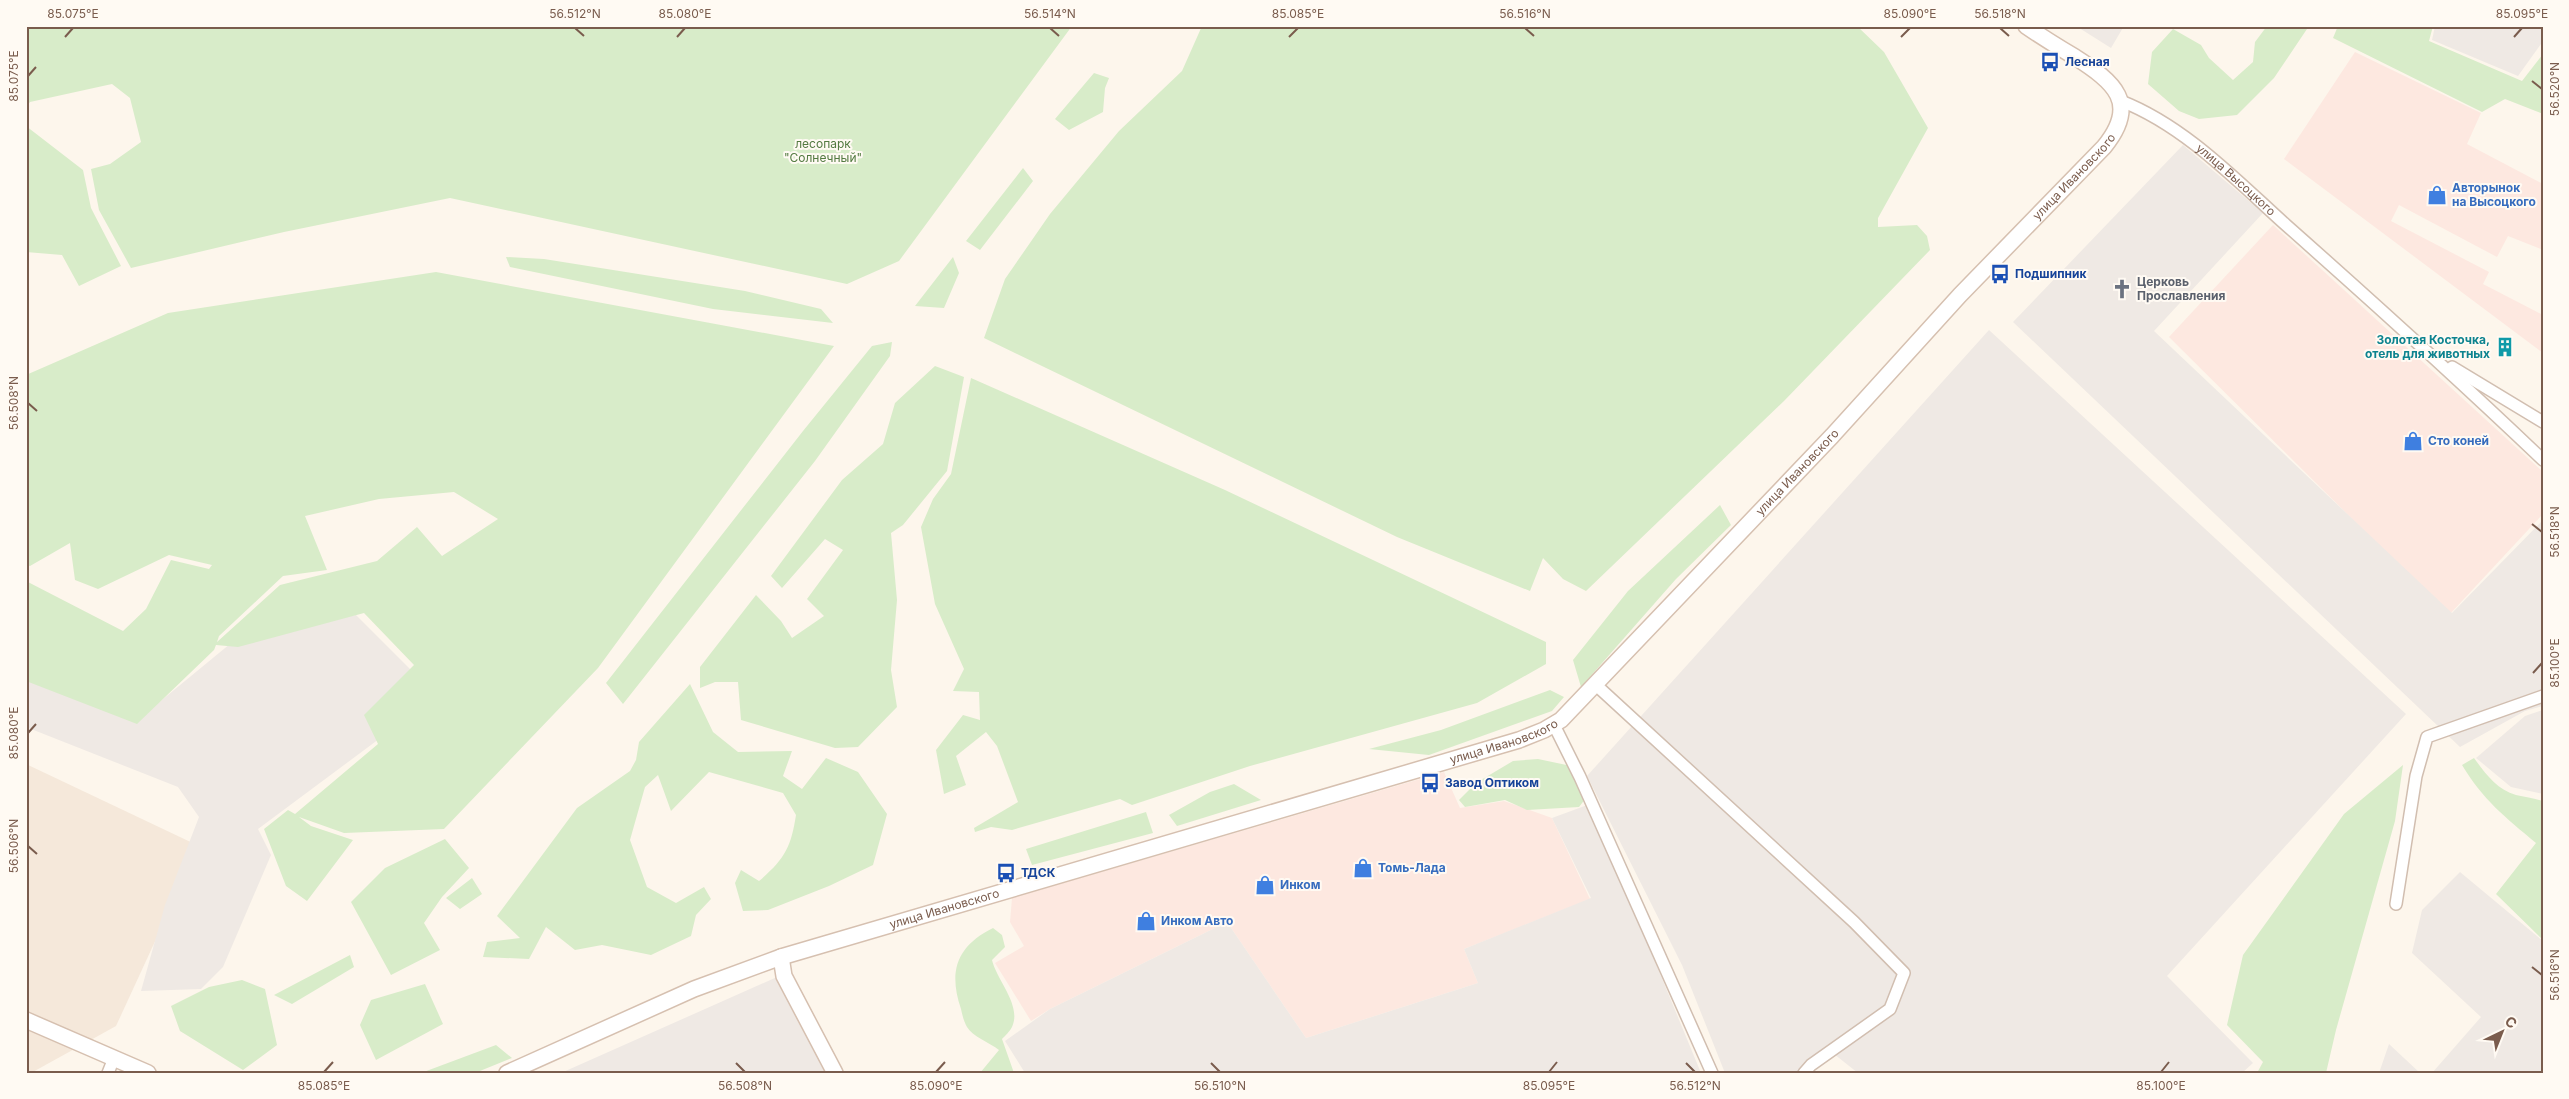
<svg xmlns="http://www.w3.org/2000/svg" width="2569" height="1099" viewBox="0 0 2569 1099" font-family="Inter,sans-serif">
  <rect width="100%" height="100%" fill="#fdf6ec"/>
  <path fill="#f5e8da" d="M26 764 199 846 116 1026 31 1073H26Z"/>
  <path fill="#fde8e0" d="M2355 52 2481 113 2467 144 2543 184V250L2508 236 2497 257 2399 205 2391 221 2489 272 2483 284 2543 315V353L2284 159Z
    M2273 225 2543 472V514L2449 615 2169 337Z
    M1444 772 1460 808 1504 801 1552 818 1590 899 1464 949 1478 983 1306 1038 1227 922 1050 1009 1031 1021 995 963 1024 946 1010 922 1012 898Z"/>
  <path fill="#efe9e4" d="M2076 26H2124L2111 48Z
    M2435 26H2543V41L2518 76 2432 40Z
    M2183 145 2263 213 2154 331 2452 613 2543 520V706L2525 711 2460 747 2013 322Z
    M1989 330 2406 714 2167 976 2253 1063 2242 1073H1858L1834 1054 1803 1073H1725L1682 965 1587 776Z
    M356 615 414 673 379 739 258 829 271 855 223 967 201 989 141 991 165 905 199 817 178 787 26 727V674L140 718 236 639Z
    M2543 710V794L2511 787 2476 758 2525 716Z
    M1590 804 1701 1073H1025L1005 1041 1050 1009 1227 922 1306 1038 1478 983 1464 949 1591 898 1552 818Z
    M2460 872 2543 941V1073H2432L2481 1017 2412 953 2422 910Z
    M777 977 826 1073H561Z
    M2389 1044 2420 1073H2379Z"/>
  <path fill="#d8ecc9" fill-rule="evenodd" d="M26 26H1072L899 261 847 284 450 198 284 232 131 268 99 210 91 169 110 164 141 142 130 98 112 84 30 102 26 108Z
    M1202 26H1857L1884 52 1928 128 1878 218V227L1917 225 1927 236 1930 250 1784 401 1586 591 1563 579 1543 558 1530 591 1397 537 984 338 1005 279 1050 214 1119 131 1182 71Z
    M2267 26H2309L2274 78 2237 115 2199 119 2179 111 2148 84 2152 52 2173 29 2201 45 2209 58 2233 80 2253 62 2255 42Z
    M2338 26H2433L2429 41 2522 81 2543 54V114L2505 99 2482 112 2333 38Z
    M1094 73 1109 78 1105 88 1103 112 1069 130 1055 119Z
    M26 126 83 170 91 208 121 266 79 286 62 255 26 252Z
    M1023 168 1033 181 980 250 966 241Z
    M506 257 544 259 745 291 821 309 833 323 713 309 510 267Z
    M953 257 959 273 944 308 915 306Z
    M436 272 834 346 598 668 444 829 344 833 299 817 311 826 353 840 307 901 286 886 264 829 288 810 295 814 378 744 364 715 414 665 364 613 238 647 216 645 214 650 137 724 26 681V581L123 631 146 609 171 560 209 569 212 565 169 555 98 589 75 580 70 543 30 566 26 565V375L168 313ZM454 492 498 519 442 556 417 527 377 561 280 585 217 642 219 636 283 576 327 570 305 516 379 499Z
    M892 342 890 356 815 461 623 704 606 683 803 431 872 346Z
    M935 366 964 377 947 471 903 525 891 533 897 600 891 670 897 707 858 747 835 748 741 720 738 682H715L700 688V667L756 595 781 621 792 638 824 616 807 599 843 550 825 539 782 588 771 576 842 480 883 444 895 403Z
    M971 378 1225 490 1546 642V664L1477 703 1250 766 1132 805 1120 799 1012 830 991 827 975 832 974 828 1018 802 997 746 986 732 956 756 966 785 944 794 936 750 963 715 980 720 979 692 953 691 964 669 935 604 921 527 933 499 951 474Z
    M1720 505 1731 525 1676 579 1581 687 1573 660 1628 591Z
    M690 684 713 732 738 752 792 751 783 776 802 789 826 758 858 772 887 814 873 865 829 886 768 910 743 911 735 883 741 870 759 881C785 859 791 847 796 815L783 793 709 772 671 811 658 775 645 787 630 840 647 887 676 903 704 887 711 899 696 915 691 936 651 955 602 945 575 950 546 927 529 959 483 957 487 942 520 938 497 916 577 808 630 771 636 760 639 742Z
    M1550 690 1564 697 1552 711 1429 755 1369 749 1441 730Z
    M2474 758C2485 773 2497 790 2516 795 2524 797 2534 798 2543 801V940L2496 894 2536 843C2505 817 2483 800 2462 765Z
    M1538 759 1576 767 1589 794 1579 807 1527 810 1505 800 1465 807 1459 800 1476 783 1513 761Z
    M2403 765 2395 821 2336 1030 2326 1073H2257L2263 1062 2227 1025 2243 955 2344 814Z
    M1234 784 1261 800 1177 826 1169 815 1210 792Z
    M1146 812 1153 833 1032 865 1026 849Z
    M445 839 469 868 442 897 424 923 440 950 391 975 351 902 385 868Z
    M472 878 482 894 460 909 446 898Z
    M993 928 1002 935 1005 947 992 960C997 981 1022 1005 1012 1027 1010 1031 1005 1036 1002 1039L1014 1073H980L999 1050C990 1043 972 1036 967 1027 964 1022 962 1014 961 1009 948 971 957 946 993 928Z
    M350 955 354 967 292 1004 274 995Z
    M242 980 265 989 277 1045 243 1070 180 1031 171 1006 209 987Z
    M425 984 443 1024 376 1060 360 1025 371 1000Z
    M496 1045 512 1058 475 1073H421Z"/>
  <g fill="none" stroke-linecap="round" stroke-linejoin="round">
    <defs>
      <g id="street">
        <path id="s1" d="M2121 101C2185 126 2236 180 2286 225 2373 302 2459 380 2543 460"/>
        <path d="M2452 367 2543 422"/>
        <path d="M1596 685 1854 922 1904 973 1890 1009 1811 1065 1804 1073"/>
        <path d="M1554 725 1580 777 1712 1073"/>
        <path d="M2396 904 2416 776 2427 737 2543 696"/>
        <path d="M108 1073 114 1058"/>
      </g>
      <g id="secondary">
        <path d="M781 957 784 976 835 1073"/>
        <path d="M26 1020 148 1073"/>
        <path id="s2" d="M507 1073 694 989 781 957 1519 740 1544 730 1561 720 1832 436 1960 295 2104 147C2140 103 2114 82 2075 57 2058 47 2042 37 2026 26"/>
      </g>
    </defs>
    <use href="#street" stroke="#d1beb0" stroke-width="14"/>
    <use href="#secondary" stroke="#d6c0b0" stroke-width="18"/>
    <use href="#street" stroke="#fff" stroke-width="11"/>
    <use href="#secondary" stroke="#fff" stroke-width="15"/>
  </g>
  <path fill="none" stroke="#7a5c4d" stroke-width="2" d="M575 28 584 36M1050 28 1059 36M1525 28 1534 36M2000 28 2009 36M65 37 73 28M677 37 685 28M1289 37 1298 28M1901 37 1910 28M2514 37 2522 28M28 76 36 67M2532 81 2542 89M28 403 37 411M2532 524 2542 532M2533 673 2542 663M28 733 36 724M28 846 37 854M2532 967 2542 975M736 1063 745 1072M1211 1063 1220 1072M1686 1063 1695 1072M324 1072 333 1062M936 1072 945 1062M1549 1072 1557 1062M2161 1072 2169 1062"/>
  <defs>
    <symbol id="bus-bare" viewBox="-9 -9 18 18"><path d="M-5-6H5V4H4V6H2V4H-2V6H-4V4H-5ZM-3.5-4V0h7V-4ZM-3.5 1.2v1.5H-2V1.2ZM2 1.2v1.5H3.5V1.2Z" fill="#1a4fb4" stroke="#fffaf3" stroke-width="2.5" paint-order="stroke"/></symbol>
    <symbol id="shop-bare" viewBox="-9 -9 18 18"><path d="M-5-2.5h2.3a2.7 3.5 0 0 1 5.4 0H5L5.5 6h-11ZM-1.5-2.5h3a1.5 2.3 0 0 0-3 0Z" fill="#3f7fe0" stroke="#fffaf3" stroke-width="2.5" paint-order="stroke"/></symbol>
    <symbol id="church-bare" viewBox="-9 -9 18 18"><path d="M-1.2-6h2.4v3.5h3.3v2.4h-3.3V6h-2.4V-.1h-3.3v-2.4h3.3Z" fill="#6b7280" stroke="#fffaf3" stroke-width="2.5" paint-order="stroke"/></symbol>
    <symbol id="building-bare" viewBox="-9 -9 18 18"><path d="M-4-6H4V6H1V3H-1V6H-4ZM-2.5-4.3h1.7v1.8h-1.7ZM.8-4.3h1.7v1.8H.8ZM-2.5-1h1.7V.8h-1.7ZM.8-1h1.7V.8H.8Z" fill="#0f9aa8" stroke="#fffaf3" stroke-width="2.5" paint-order="stroke"/></symbol>
  </defs>
  <g fill-rule="evenodd">
    <use href="#bus-bare" x="2036" y="48" width="28" height="28"/>
    <use href="#shop-bare" x="2423" y="181" width="28" height="28"/>
    <use href="#bus-bare" x="1986" y="260" width="28" height="28"/>
    <use href="#church-bare" x="2108" y="275" width="28" height="28"/>
    <use href="#building-bare" x="2491" y="333" width="28" height="28"/>
    <use href="#shop-bare" x="2399" y="427" width="28" height="28"/>
    <use href="#bus-bare" x="1416" y="769" width="28" height="28"/>
    <use href="#shop-bare" x="1349" y="854" width="28" height="28"/>
    <use href="#bus-bare" x="992" y="859" width="28" height="28"/>
    <use href="#shop-bare" x="1251" y="871" width="28" height="28"/>
    <use href="#shop-bare" x="1132" y="907" width="28" height="28"/>
  </g>
  <g text-anchor="middle" stroke-width="4" stroke-linejoin="round" paint-order="stroke">
    <g font-size="12" font-weight="bold" fill="#164399" stroke="#fffaf3" text-anchor="start">
      <text x="2065" y="66">Лесная</text>
      <text x="2015" y="278">Подшипник</text>
      <text x="1445" y="787">Завод Оптиком</text>
      <text x="1021" y="877">ТДСК</text>
    </g>
    <g font-size="12" fill="#537a41" stroke="#fffaf3">
      <text x="823" y="148">лесопарк<tspan x="823" dy="14">"Солнечный"</tspan></text>
    </g>
    <g font-size="12" fill="#7a5c4d" stroke="#fffaf3">
      <text dy="4" stroke="none"><textPath href="#s2" startOffset="1861">улица Ивановского</textPath></text>
      <text dy="4" stroke="none"><textPath href="#s1" startOffset="140">улица Высоцкого</textPath></text>
      <text dy="4" stroke="none"><textPath href="#s2" startOffset="1456">улица Ивановского</textPath></text>
      <text dy="4" stroke="none"><textPath href="#s2" startOffset="1052">улица Ивановского</textPath></text>
      <text dy="4" stroke="none"><textPath href="#s2" startOffset="468">улица Ивановского</textPath></text>
    </g>
    <g font-size="12" font-weight="bold" fill="#366cbe" stroke="#fffaf3" text-anchor="start">
      <text x="2452" y="192">Авторынок<tspan x="2452" dy="14">на Высоцкого</tspan></text>
      <text x="2428" y="445">Сто коней</text>
      <text x="1378" y="872">Томь-Лада</text>
      <text x="1280" y="889">Инком</text>
      <text x="1161" y="925">Инком Авто</text>
    </g>
    <g font-size="12" font-weight="bold" fill="#5b616d" stroke="#fffaf3" text-anchor="start">
      <text x="2137" y="286">Церковь<tspan x="2137" dy="14">Прославления</tspan></text>
    </g>
    <g font-size="12" font-weight="bold" fill="#0d838f" stroke="#fffaf3" text-anchor="end">
      <text x="2490" y="344">Золотая Косточка,<tspan x="2490" dy="14">отель для животных</tspan></text>
    </g>
  </g>
  <rect width="2569" height="1099" fill="none" stroke="#fffaf3" stroke-width="55"/>
  <g transform="translate(2502 1032) rotate(43)" stroke="#fffaf3" stroke-width="4" paint-order="stroke">
  <path d="M0-4L9 19L0 12L-9 19Z" fill="#7a5c4d"/>
  <text y="-8" font-size="14" font-weight="bold" text-anchor="middle" fill="#7a5c4d">С</text>
  </g>
  <rect x="28" y="28" width="2514" height="1044" fill="none" stroke="#7a5c4d" stroke-width="2"/>
  <g font-size="12" text-anchor="middle" fill="#7a5c4d">
    <text x="73" y="18">85.075°E</text>
    <text x="575" y="18">56.512°N</text>
    <text x="685" y="18">85.080°E</text>
    <text x="1050" y="18">56.514°N</text>
    <text x="1298" y="18">85.085°E</text>
    <text x="1525" y="18">56.516°N</text>
    <text x="1910" y="18">85.090°E</text>
    <text x="2000" y="18">56.518°N</text>
    <text x="2522" y="18">85.095°E</text>
    <text transform="translate(14 76) rotate(-90)" y="4">85.075°E</text>
    <text transform="translate(2555 89) rotate(-90)" y="4">56.520°N</text>
    <text transform="translate(14 403) rotate(-90)" y="4">56.508°N</text>
    <text transform="translate(2555 532) rotate(-90)" y="4">56.518°N</text>
    <text transform="translate(2555 663) rotate(-90)" y="4">85.100°E</text>
    <text transform="translate(14 733) rotate(-90)" y="4">85.080°E</text>
    <text transform="translate(14 846) rotate(-90)" y="4">56.506°N</text>
    <text transform="translate(2555 975) rotate(-90)" y="4">56.516°N</text>
    <text x="324" y="1090">85.085°E</text>
    <text x="745" y="1090">56.508°N</text>
    <text x="936" y="1090">85.090°E</text>
    <text x="1220" y="1090">56.510°N</text>
    <text x="1549" y="1090">85.095°E</text>
    <text x="1695" y="1090">56.512°N</text>
    <text x="2161" y="1090">85.100°E</text>
  </g>
</svg>
